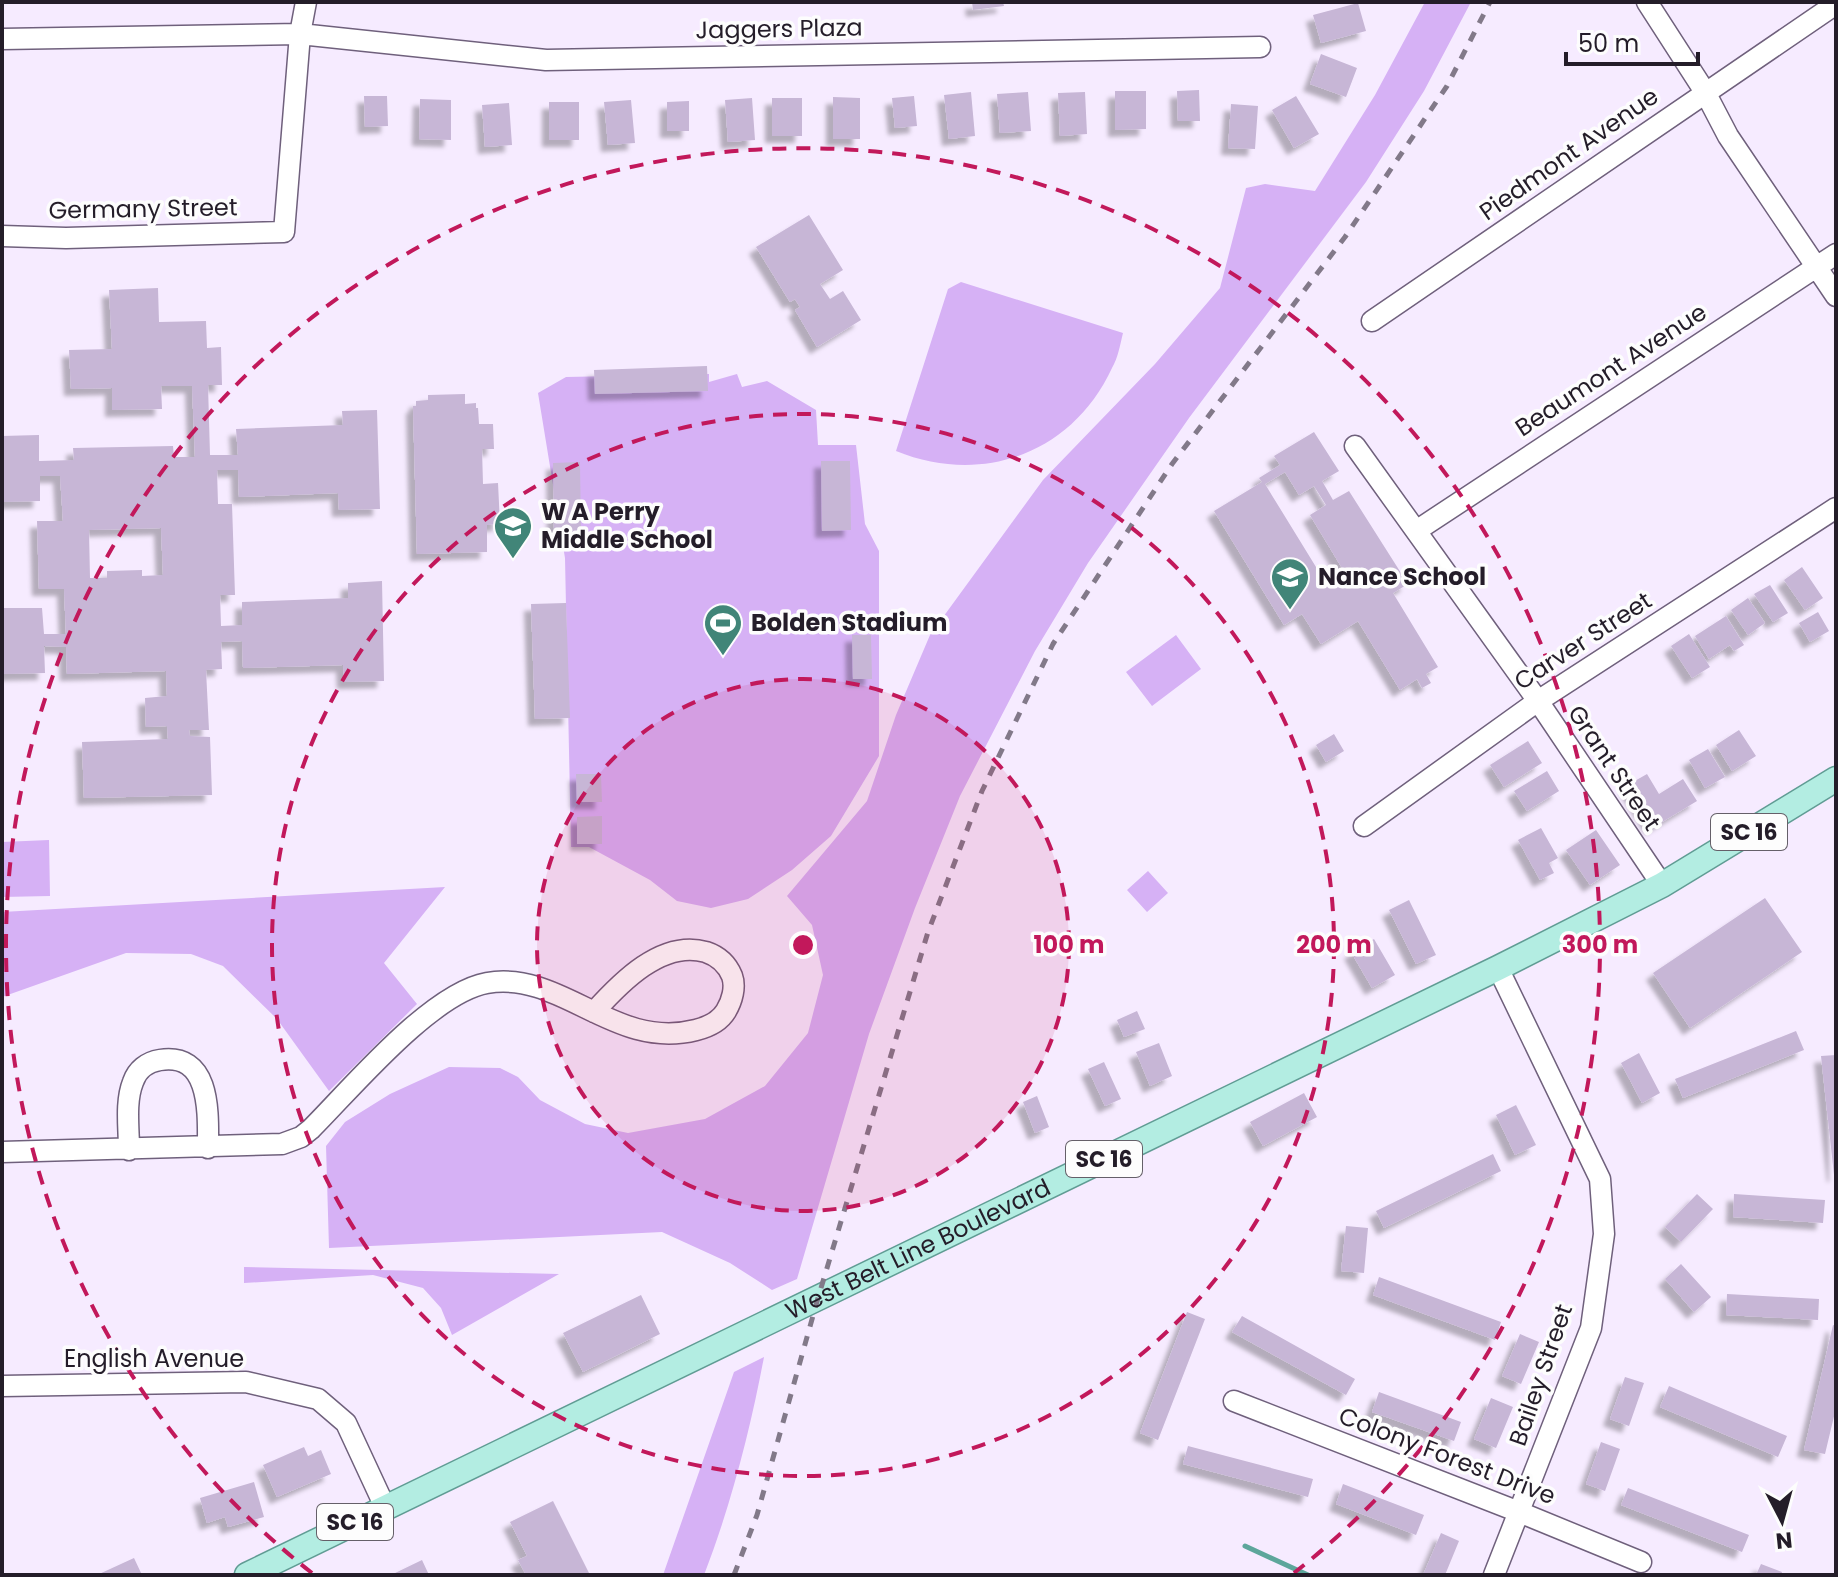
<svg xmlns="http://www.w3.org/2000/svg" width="1838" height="1577" viewBox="0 0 1838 1577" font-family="Poppins,sans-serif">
  <defs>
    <filter id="shadow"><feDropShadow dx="-7" dy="7" stdDeviation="2" flood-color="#0004"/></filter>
  </defs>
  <rect width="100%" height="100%" fill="#f6ebff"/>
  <path fill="#d6b1f5" d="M1425 2H1471L1424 91 1366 182 1189 418 1088 563 1035 651 960 796 915 908 869 1034 797 1279 772 1290 730 1263 662 1232 329 1248 326 1146 345 1122 390 1094 449 1067 500 1068 518 1077 540 1100 585 1124 628 1133 705 1119 765 1086 808 1033 823 975 812 925 787 896 867 801 896 715 930 635 1043 480 1155 364 1220 288 1246 188 1265 184 1315 191 1375 95Z
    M961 282 1123 333C1120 345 1118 358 1112 368 1072 454 982 486 896 451L948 289Z
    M709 374V382L737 374 742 387 767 381 816 410 818 445H856L865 524 879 551V756L831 836 792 870 748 899 711 908 677 901 650 880 589 847H571L565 558 538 393 566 377Z
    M1176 635 1201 669 1152 706 1126 672Z
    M49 840 50 896 2 897V842Z
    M1148 871 1168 893 1147 912 1127 890Z
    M445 887 384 963 417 1004 329 1091 277 1019 223 966 191 954 126 953 2 997V912Z
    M244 1267 559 1274 452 1335 441 1308 423 1288 373 1275 244 1283Z
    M764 1357C750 1431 731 1505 704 1575H663L734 1372Z"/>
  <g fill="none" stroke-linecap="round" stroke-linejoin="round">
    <path stroke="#5da69b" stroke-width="5" d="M1245 1546 1308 1575"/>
  </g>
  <path fill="#c7b6d6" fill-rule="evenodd" filter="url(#shadow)" d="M972 2H1003L1004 6 973 10Z
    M1358 3 1366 31 1321 43 1313 15Z
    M1321 54 1357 68 1346 97 1310 84Z
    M1199 90 1200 121H1178L1177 91Z
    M1115 91H1146V129L1115 130Z
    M971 92 975 136 949 139 944 95Z
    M1028 92 1031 131 1000 133 997 94Z
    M1085 92 1087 134 1060 136 1058 93Z
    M364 96H387L388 126 365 127Z
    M914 96 917 126 895 128 892 98Z
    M1296 96 1319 134 1294 148 1272 110Z
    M833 97 860 98V139H833Z
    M752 98 755 140 728 142 725 100Z
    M772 98H802V136H772Z
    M420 99 451 100V140L419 139Z
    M631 100 635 143 608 145 604 102Z
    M689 101V131H667V102Z
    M549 102H579V140H549Z
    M509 103 512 145 485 147 482 105Z
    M1231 104 1258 106 1255 149 1228 148Z
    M809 215 843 270 820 284 830 299 843 291 861 320 817 347 795 310 800 307 795 299 790 302 756 247Z
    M158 288 159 322 206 321 207 348 221 347 222 385H208L210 455H238L236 429 343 425 342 411 377 410 380 509 339 510 338 493 239 497 238 470H217L218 504H232L235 595H220L221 626 242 625V602L348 598V583L382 581 384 681 344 682 343 665 243 668 242 641 221 642 222 669 206 670 209 730H189L190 736 210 737 212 795 84 798 82 742 168 739 167 726 146 727 145 698 167 696 166 671 67 674 66 647 44 646 45 673 2 674V608H42L44 634H66L64 589H39L37 521H63L60 476H40V501L2 502V436L39 435V461L74 460 73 448 173 446 174 457H195L192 386H161L162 409 112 410V388L71 389 69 350 112 349 109 290ZM161 528 163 575 142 576V570L107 571V578H90L89 530Z
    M707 366 708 391 595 394 594 370Z
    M465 394V404L476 403V408H478L479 424H493L494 449H482L483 484 498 483 500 524 487 525V552L417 554 413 406H416V401L428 400V395Z
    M1314 432 1339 471 1322 481 1333 500 1349 491 1408 584 1393 593 1438 667 1426 674 1431 683 1422 688 1417 679 1400 690 1358 621 1321 644 1302 614 1284 625 1214 511 1262 482 1259 478 1280 465 1274 456ZM1285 472 1299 495 1314 486 1326 505 1310 515 1342 568 1324 580 1265 484Z
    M821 461H850L851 530 822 531Z
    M580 462 581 531H554L553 463Z
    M1802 567 1823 598 1805 610 1784 580Z
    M1770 585 1788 613 1773 622 1754 594Z
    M1748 598 1765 623 1748 635 1731 610Z
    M566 603 570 718 535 719 531 604Z
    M1818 612 1829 631 1810 642 1799 623Z
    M1726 616 1744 645 1734 651 1730 645 1709 659 1695 636Z
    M1689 634 1710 667 1692 678 1671 646Z
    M852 635H871L872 679H853Z
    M1739 730 1756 756 1732 771 1716 745Z
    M1334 734 1344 751 1326 762 1316 745Z
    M1528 741 1542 763 1504 787 1490 765Z
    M1708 749 1725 777 1705 788 1689 760Z
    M1547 771 1559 791 1527 811 1514 791Z
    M576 774H601L602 802H577Z
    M1647 774 1659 794 1683 779 1697 801 1652 828 1626 786Z
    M602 816V844H577V817Z
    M1541 828 1558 858 1549 863 1554 873 1540 880 1518 840Z
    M1596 830 1620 865 1590 885 1566 850Z
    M1765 898 1802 952 1690 1028 1653 973Z
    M1409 900 1436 955 1416 964 1389 910Z
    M1374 939 1395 975 1372 988 1351 952Z
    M1137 1011 1145 1029 1124 1037 1117 1020Z
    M1796 1031 1804 1050 1683 1098 1675 1079Z
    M1159 1043 1172 1076 1150 1086 1136 1052Z
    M1639 1053 1660 1093 1642 1103 1621 1063Z
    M1836 1055V1175H1834L1821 1056Z
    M1104 1062 1121 1099 1105 1106 1088 1069Z
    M1304 1093 1317 1117 1263 1146 1250 1122Z
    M1037 1096 1049 1127 1035 1133 1023 1102Z
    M1516 1105 1536 1145 1515 1155 1496 1115Z
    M1493 1154 1501 1171 1384 1228 1376 1211Z
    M1697 1194 1713 1209 1681 1242 1665 1227Z
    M1734 1194 1825 1200 1823 1223 1733 1217Z
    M1346 1226 1368 1228 1364 1273 1341 1271Z
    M1681 1264 1711 1297 1694 1312 1665 1279Z
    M1379 1277 1501 1322 1495 1340 1373 1295Z
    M1727 1294 1819 1299 1818 1320 1726 1315Z
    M641 1295 660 1334 583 1372 563 1333Z
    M1187 1312 1205 1319 1158 1440 1140 1433Z
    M1242 1316 1355 1379 1346 1395 1232 1332Z
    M1833 1325 1836 1326V1408L1825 1454 1804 1450Z
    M1520 1334 1539 1342 1521 1384 1502 1376Z
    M1625 1377 1644 1383 1629 1426 1610 1419Z
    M1669 1386 1787 1436 1778 1457 1660 1407Z
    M1379 1392 1461 1422 1454 1441 1372 1412Z
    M1491 1398 1513 1407 1496 1448 1474 1439Z
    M1601 1442 1620 1449 1605 1491 1586 1484Z
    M1188 1446 1313 1479 1308 1497 1183 1464Z
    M304 1447 308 1456 321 1450 331 1474 277 1497 263 1465Z
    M254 1482 264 1517 228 1527 225 1517 207 1523 200 1498Z
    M1343 1484 1424 1515 1416 1535 1336 1504Z
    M1628 1488 1749 1535 1742 1552 1621 1505Z
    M553 1501 590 1575H526L518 1560 527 1556 510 1522Z
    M1441 1533 1459 1541 1445 1575H1423Z
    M134 1558 142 1575H97Z
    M422 1560 429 1575H391Z
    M1761 1564 1782 1572 1781 1575H1756Z"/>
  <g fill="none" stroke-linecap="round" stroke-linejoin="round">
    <defs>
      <path id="minor" d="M1647 2 1705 92 1728 136 1836 296
        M2 39 300 34 546 60 1260 47
        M2 236 66 238 284 232 300 34 306 2
        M1372 321 1836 4
        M1355 446 1538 701 1662 885
        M1416 531 1836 254
        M1364 826 1538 701 1836 508
        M129 1150C129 1128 125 1102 133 1082 137 1070 147 1062 160 1060 212 1052 208 1115 208 1148
        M2 1152 282 1144 301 1137 311 1129C352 1088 431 993 487 983 562 970 614 1051 696 1030 708 1027 720 1021 726 1011 732 1001 736 987 732 976 727 964 718 956 706 952 662 939 620 983 594 1012
        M2 1386 246 1382 318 1399 346 1423 385 1507
        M1234 1401 1519 1512 1641 1562
        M1494 1575 1591 1328 1604 1234 1600 1179 1498 968"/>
      <g id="major">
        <path id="s1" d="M247 1575 1498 968 1662 885 1836 779"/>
      </g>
    </defs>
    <use href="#minor" stroke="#6f607c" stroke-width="23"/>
    <use href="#major" stroke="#609c94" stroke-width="27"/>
    <use href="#minor" stroke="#fff" stroke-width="20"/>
    <use href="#major" stroke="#b3ede2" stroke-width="24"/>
    <path stroke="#827989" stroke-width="5" stroke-dasharray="10 10" stroke-linecap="butt" d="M734 1575 757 1515 818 1298 928 932 982 791 1053 644 1172 464 1345 237 1447 86 1490 2"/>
  </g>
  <circle cx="803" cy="945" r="266" fill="#c2185b" fill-opacity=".12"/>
  <g fill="none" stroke="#c2185b" stroke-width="4" stroke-dasharray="14 10">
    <circle cx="803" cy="945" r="266"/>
    <circle cx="803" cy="945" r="531"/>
    <path d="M312 1573A797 797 0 1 1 1294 1573"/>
  </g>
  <defs>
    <symbol id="school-pin" viewBox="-11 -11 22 30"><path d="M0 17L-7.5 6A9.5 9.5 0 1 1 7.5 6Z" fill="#418578" stroke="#fdfdfd"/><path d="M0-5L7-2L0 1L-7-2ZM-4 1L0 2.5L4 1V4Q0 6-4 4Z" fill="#fff"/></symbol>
    <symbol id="stadium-pin" viewBox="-11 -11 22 30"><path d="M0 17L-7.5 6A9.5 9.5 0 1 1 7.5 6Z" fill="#418578" stroke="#fdfdfd"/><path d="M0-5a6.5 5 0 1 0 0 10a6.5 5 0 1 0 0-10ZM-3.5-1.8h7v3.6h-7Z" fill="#fff"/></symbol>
  </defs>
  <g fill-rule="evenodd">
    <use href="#school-pin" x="491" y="504" width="44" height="60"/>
    <use href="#school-pin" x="1268" y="555" width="44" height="60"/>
    <use href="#stadium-pin" x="701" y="601" width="44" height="60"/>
  </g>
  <g text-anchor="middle" stroke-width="7" stroke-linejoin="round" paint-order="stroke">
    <g fill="#fdfdfd" stroke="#656069" stroke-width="2">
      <rect x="1711" y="814" width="76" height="36" rx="6"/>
      <rect x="1066" y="1141" width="76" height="36" rx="6"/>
      <rect x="317" y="1504" width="76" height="36" rx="6"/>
    </g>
    <g font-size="22" font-weight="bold" fill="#241d29">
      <text x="1749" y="840">SC 16</text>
      <text x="1104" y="1167">SC 16</text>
      <text x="355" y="1530">SC 16</text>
    </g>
    <g font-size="24" fill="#241d29" stroke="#fdfdfd">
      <text transform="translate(779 29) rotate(-1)" y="8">Jaggers Plaza</text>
      <text transform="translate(1569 154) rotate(-35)" y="8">Piedmont Avenue</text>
      <text transform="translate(143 209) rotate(-1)" y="8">Germany Street</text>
      <text transform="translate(1611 370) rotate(-33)" y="8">Beaumont Avenue</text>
      <text transform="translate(1583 641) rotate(-33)" y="8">Carver Street</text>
      <text transform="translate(1614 768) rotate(56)" y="8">Grant Street</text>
      <text dy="8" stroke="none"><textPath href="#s1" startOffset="746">West Belt Line Boulevard</textPath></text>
      <text x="154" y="1367">English Avenue</text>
      <text transform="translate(1541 1375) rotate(-71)" y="8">Bailey Street</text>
      <text transform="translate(1447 1456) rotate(21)" y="8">Colony Forest Drive</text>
    </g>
    <g font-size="24" font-weight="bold" fill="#241d29" stroke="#fdfdfd" text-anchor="start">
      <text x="541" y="520">W A Perry<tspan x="541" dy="28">Middle School</tspan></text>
      <text x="1318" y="585">Nance School</text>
      <text x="751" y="631">Bolden Stadium</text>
    </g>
  </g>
  <circle cx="803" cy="945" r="12" fill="#c2185b" stroke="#fdfdfd" stroke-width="4"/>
  <g font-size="24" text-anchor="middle" font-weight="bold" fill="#c2185b" stroke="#fdfdfd" stroke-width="7" stroke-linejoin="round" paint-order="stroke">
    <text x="1069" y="953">100 m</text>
    <text x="1334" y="953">200 m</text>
    <text x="1600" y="953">300 m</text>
  </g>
  <rect width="1838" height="1577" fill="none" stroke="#241d29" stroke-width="8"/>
  <g transform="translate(1782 1521) rotate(174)" stroke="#fdfdfd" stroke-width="6" paint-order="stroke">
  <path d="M0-6L14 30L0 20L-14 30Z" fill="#241d29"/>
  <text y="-12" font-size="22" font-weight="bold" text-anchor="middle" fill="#241d29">N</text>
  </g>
  <path d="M1566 52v12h132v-12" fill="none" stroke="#241d29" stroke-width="4"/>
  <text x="1578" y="52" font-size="24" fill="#241d29" stroke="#fdfdfd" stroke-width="6" paint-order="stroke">50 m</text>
</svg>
